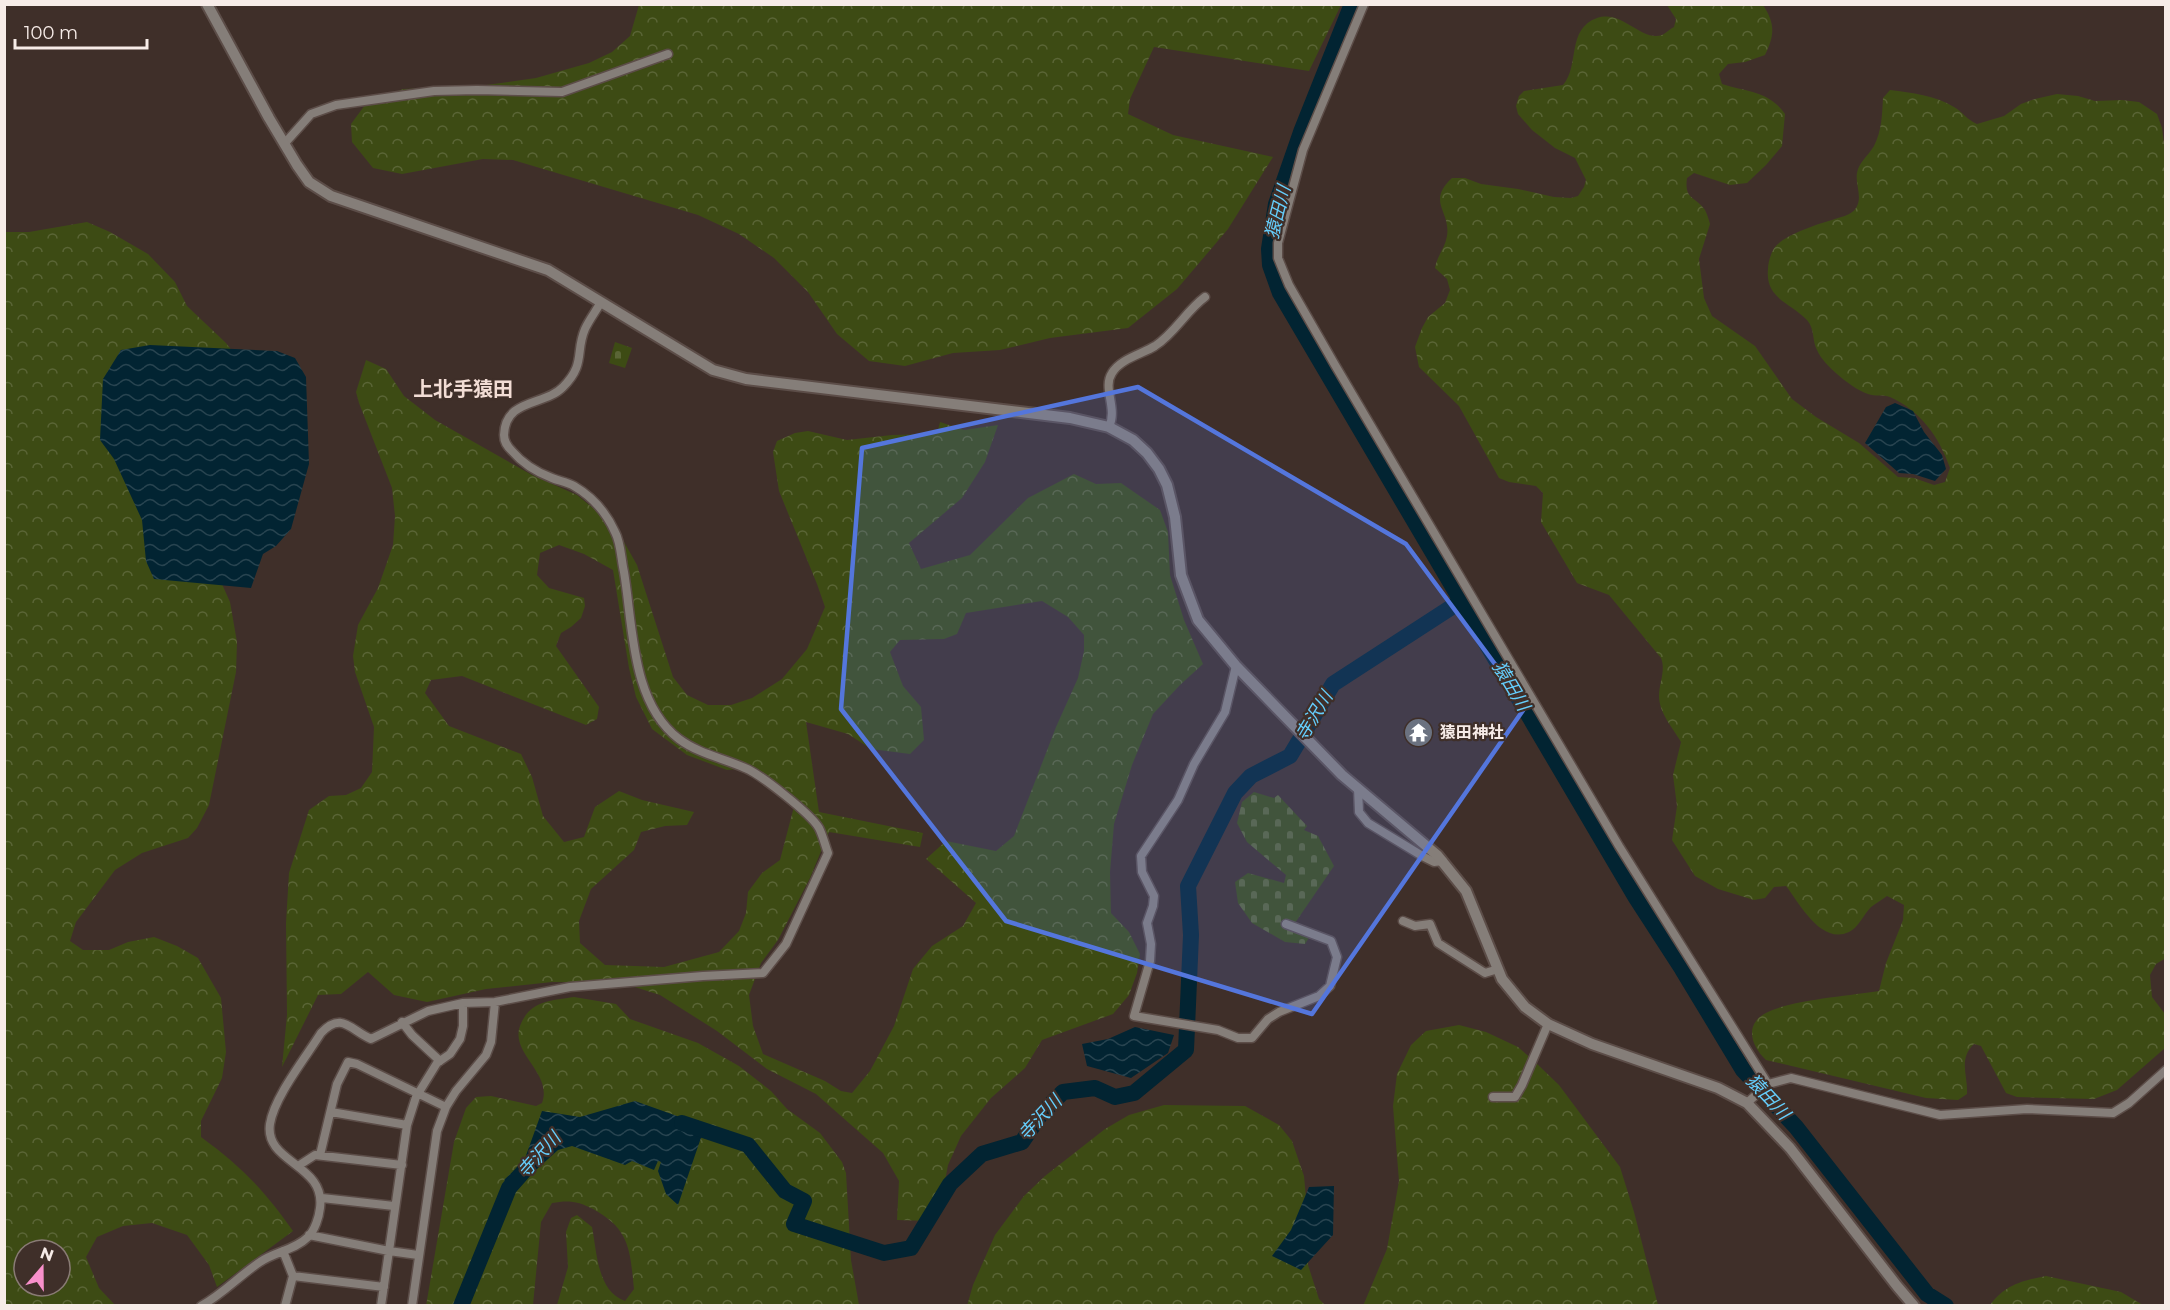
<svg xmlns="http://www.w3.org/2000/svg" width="2170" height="1310" viewBox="0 0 2170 1310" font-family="Montserrat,'Noto Sans JP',sans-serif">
  <defs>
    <pattern id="forest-crowns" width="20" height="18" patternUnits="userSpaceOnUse" patternTransform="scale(1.5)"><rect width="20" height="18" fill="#3d4b14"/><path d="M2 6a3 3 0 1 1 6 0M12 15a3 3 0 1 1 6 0" fill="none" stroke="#5a6536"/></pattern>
    <pattern id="cemetery-stones" width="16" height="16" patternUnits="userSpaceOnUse" patternTransform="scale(1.5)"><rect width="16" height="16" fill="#3d4b14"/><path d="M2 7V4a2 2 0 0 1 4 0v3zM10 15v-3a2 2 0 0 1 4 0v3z" fill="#5a6536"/></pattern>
    <pattern id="water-waves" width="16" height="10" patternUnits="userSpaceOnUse" patternTransform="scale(1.5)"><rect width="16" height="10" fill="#022432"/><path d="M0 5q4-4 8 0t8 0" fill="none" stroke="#284450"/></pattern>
  </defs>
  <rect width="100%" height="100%" fill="#3f2f29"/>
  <path fill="url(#forest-crowns)" fill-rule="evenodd" d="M639 5H1341L1309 71 1154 47 1130 99 1128 114 1173 135 1273 157 1228 229 1177 289 1128 328 1050 338 1000 350 953 353 905 366 869 361 837 334 808 292 774 258 739 234 698 215 513 160 483 159 402 174 373 168 352 142 351 124 365 105 403 89 479 86 536 78 589 63 612 52 630 36Z
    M1667 5H1763C1775 23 1775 35 1765 55L1745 62 1728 64 1719 74 1722 84C1747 92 1769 91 1785 114L1782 146 1766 165 1747 183 1730 185 1694 173 1687 178C1684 200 1695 196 1705 210 1707 214 1709 220 1710 224L1699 259 1704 298 1712 316 1755 346 1792 399 1816 417 1859 443 1898 477 1914 478 1934 485 1945 482 1950 468C1939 437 1921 411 1890 397 1883 394 1875 397 1868 394 1858 391 1845 381 1837 374 1831 369 1820 358 1817 350 1812 341 1815 329 1807 320 1791 303 1765 299 1768 269 1768 263 1771 252 1775 247 1783 236 1817 224 1832 220 1839 217 1851 216 1856 208 1863 197 1855 185 1857 173 1859 162 1868 156 1874 146 1882 130 1882 115 1883 98L1890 90C1912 93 1935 95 1954 107 1963 112 1967 120 1977 124L2004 116 2021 104 2035 99 2057 94 2078 96 2095 101 2122 100 2139 102 2157 114 2162 128 2166 159V958L2156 964 2150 975 2152 997 2165 1014V1048L2117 1090 2094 1099 2017 1097 2006 1093 1981 1046 1974 1044C1958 1059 1968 1075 1967 1094L1958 1100 1926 1098 1766 1060C1752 1047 1744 1026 1764 1014 1788 1000 1849 996 1879 991L1886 963 1903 920 1904 905 1887 896C1882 900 1876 903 1871 907 1864 914 1858 928 1849 932 1821 945 1800 904 1786 886L1774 887 1765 898 1754 900 1718 889 1695 876 1672 840 1677 806 1673 775 1681 742C1673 728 1659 713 1659 696 1659 683 1666 670 1661 658L1609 595 1577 583 1541 522 1543 493 1536 486 1509 482 1499 478 1459 406 1419 367 1415 347 1422 328 1428 317 1445 303 1450 290 1447 279 1435 268C1437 256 1445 248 1447 236 1451 211 1426 202 1452 178H1465L1481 184 1518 189 1554 197 1571 198 1578 196 1584 187 1586 180 1575 158 1555 148 1532 130 1518 114 1516 106 1519 96 1524 91 1563 85C1580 66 1566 29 1597 18 1622 9 1641 42 1662 35 1666 33 1670 29 1674 27L1676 19Z
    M87 222 110 232 148 254 175 282 187 306 226 343 236 356 205 546 230 602 237 642 236 672 209 805 197 828 188 838 142 853 115 870 76 922 70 941 83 950H109L128 942 154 937 177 946 198 958 221 998 226 1052 222 1078 201 1121V1137C242 1167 264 1190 293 1231L217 1287 209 1265 187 1235 152 1223 123 1226 97 1237 86 1257 99 1288 115 1305H5L4 232H29ZM24 1250H60V1286H24Z
    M366 360 386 369 404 396 435 420 532 475 577 495 615 526 637 565 673 677 687 695 708 705H731L752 698 782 679 807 649 825 607 817 584 779 491 773 452 777 441 795 433 808 431 847 440 892 435 937 434 940 422 964 430 998 425 985 462 962 498 909 543 921 569 970 555 1028 498 1074 474 1096 484 1121 483 1160 510 1168 532 1170 575 1184 620 1203 664 1180 685 1153 714 1132 765 1114 824 1110 872 1111 913 1129 932 1140 954 1137 973 1129 995 1113 1014 1042 1040 1025 1068 991 1098 961 1136 948 1165 941 1202 929 1221 897 1220 899 1181 883 1153 816 1094 767 1069 717 1031 660 995 622 983 552 982 486 989 427 1002 394 995 368 972 341 994 318 995 282 1067 287 1015 286 923 289 873 309 810 329 796 346 795 361 788 372 772 374 727 355 672 353 656 358 625 378 588 393 545 395 516 392 488 359 403 356 392ZM559 545 584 554 613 570 629 668 636 697 652 729 687 755 727 770 755 767 796 799 780 860 762 873 748 892 746 913 739 931 719 952 664 967 605 965 580 943 579 921 591 889 634 850 641 832 665 826 687 825 694 812 642 800 619 791 595 807 584 837 564 842 543 816 532 777 521 754 449 726 425 693 431 680 462 676 586 725 597 719 599 707 556 646 561 633 571 627 581 618 585 606 584 598 549 588 537 575 540 553ZM1042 601 1068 617 1084 635V651L1078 678 1056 727 1014 836 996 851 946 841 926 859 976 903 963 926 932 946 913 969 894 1026 870 1071 852 1093 841 1091 825 1081 763 1054 753 1026 749 995 761 963 778 940 810 878 829 832 920 847 923 833 819 812 806 722 848 734 871 749 910 754 924 740 921 707 903 686 890 652 900 640 944 639 957 634 966 613Z
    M574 997 616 1004 630 1019 698 1043 739 1066 771 1091 787 1109 820 1133 842 1162 846 1173 851 1260 859 1305H557L568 1267 566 1232 571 1218 577 1215 592 1227C597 1252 597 1291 625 1301L634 1289C630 1250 630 1229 593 1209 578 1201 568 1200 552 1203L541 1222 533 1305 426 1306 454 1142 466 1108 476 1097 491 1096 536 1106 542 1103C553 1073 510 1054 520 1026 530 1000 550 1001 574 997Z
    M1459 1025 1486 1032 1518 1047 1534 1061 1559 1085 1620 1167 1634 1212 1658 1305 1363 1306 1387 1249 1399 1181 1393 1106 1397 1074 1411 1045 1426 1031Z
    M1164 1105 1245 1106 1279 1125 1292 1141 1304 1176 1308 1220V1265L1319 1299 1325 1305 967 1306 973 1285 995 1235 1024 1196 1045 1176 1105 1129 1129 1115Z
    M2046 1276 2121 1292 2143 1305H1990C2005 1285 2021 1281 2046 1276Z"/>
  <path fill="url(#cemetery-stones)" d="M615 342 632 348 625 368 609 363Z
    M1254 792 1274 798 1278 795 1307 826 1304 830 1318 836 1334 866 1295 923 1314 930 1305 944 1285 942 1252 923 1238 903 1235 882 1248 873 1284 883 1286 875 1247 842 1237 823 1242 802Z"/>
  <path fill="url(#water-waves)" d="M150 345 277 351 295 358 306 377 309 464 291 529 276 546 263 554 251 588 154 579 146 561 142 520 114 459 100 440 103 379 121 350Z
    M1895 403 1913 411 1924 432 1942 455 1946 469 1935 481 1913 474 1899 473 1865 443 1886 407Z
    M1135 1027 1174 1035 1168 1053 1131 1078 1087 1066 1082 1044 1108 1039Z
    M635 1101 705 1126 678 1205 666 1194 658 1171 661 1162 658 1161 654 1170 632 1161 625 1165 572 1146 558 1150 515 1189 504 1180 524 1161 542 1111 580 1117Z
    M1334 1186 1333 1235 1301 1270 1272 1256 1291 1230 1309 1187Z"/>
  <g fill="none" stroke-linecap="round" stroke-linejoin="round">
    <path stroke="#022432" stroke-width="16" d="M1352 4 1301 132 1276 204 1269 249 1270 265 1280 293 1636 898 1682 969 1743 1070 1796 1127 1927 1294 1946 1306
      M682 1123 748 1145 785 1191 804 1201 794 1224 884 1253 911 1248 950 1184 982 1154 1022 1142 1041 1114 1063 1092 1095 1088 1115 1097 1134 1093 1186 1050 1191 935 1188 886 1235 793 1251 776 1290 756 1333 684 1461 601
      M461 1306 509 1188 524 1171"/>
    <defs>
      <path id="minor" d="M1364 4 1303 150 1278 243V258L1289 285 1335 365 1619 846 1768 1084
        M285 143 311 114 336 105 434 91 477 90 562 92 668 54
        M1109 427C1118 408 1102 388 1112 373 1120 359 1142 354 1155 346 1175 333 1186 311 1205 297
        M1236 666 1225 712 1194 764 1178 800 1141 856 1142 872 1154 896 1153 906 1147 923 1151 944 1150 961 1134 1016 1218 1030 1238 1038H1252L1268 1019 1279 1012 1319 996 1330 986 1337 957 1331 941 1286 924
        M1358 788 1359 812 1368 823 1424 857 1434 862 1443 861
        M1403 921 1415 926 1430 924 1438 943 1485 973 1498 969
        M402 1022 412 1035 440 1061
        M1493 1097H1515L1522 1085 1548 1024
        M1747 1103 1768 1084 1791 1078 1940 1115 2027 1109 2113 1113 2129 1103 2166 1070
        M331 1112 407 1125
        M320 1155 337 1084 348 1062 357 1064 446 1107
        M298 1166 315 1155 402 1165
        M322 1198 394 1206
        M309 1235 389 1251 407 1125 416 1097 437 1063 450 1054 460 1039 463 1026V1003
        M283 1251 293 1276
        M201 1306C223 1294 239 1276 260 1262 274 1252 295 1250 308 1237 315 1230 319 1217 320 1208 326 1164 264 1163 270 1124 274 1097 306 1057 321 1033 342 1011 350 1030 371 1039L428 1011 463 1003 495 1002 570 987 703 976 763 973 786 944 828 853C825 845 823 836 819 828 811 814 760 774 745 768 723 758 699 754 679 739 631 703 633 625 624 572 621 559 621 543 615 532 606 512 593 497 574 486 567 482 559 481 552 478 536 472 523 464 512 451 507 446 504 442 504 435 505 398 545 406 563 387 586 364 575 352 585 329 589 320 596 311 601 302
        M285 1306 293 1276 384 1287
        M381 1306 389 1251 418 1255
        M412 1306 437 1131 446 1107 456 1091 486 1055 491 1042 495 1002"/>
      <path id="tertiary" d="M207 4 269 118 297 165 309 182 331 196 548 270 713 370 746 379 1070 418 1109 427 1133 440 1147 453 1159 469 1167 485 1175 517 1181 575 1198 620 1236 666 1342 775 1437 855 1466 891 1502 979 1525 1007 1548 1024 1592 1044 1718 1088 1747 1103 1790 1148 1897 1286 1914 1306"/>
    </defs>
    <use href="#minor" stroke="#5c4d48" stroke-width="11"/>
    <use href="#tertiary" stroke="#5c4d48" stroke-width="14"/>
    <use href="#minor" stroke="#857e79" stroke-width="8"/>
    <use href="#tertiary" stroke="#857e79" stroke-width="10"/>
  </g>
  <path fill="#5476dc" fill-opacity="0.2" stroke="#5476dc" stroke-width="4.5" stroke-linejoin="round" d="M1138 387 1406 544 1526 706 1312 1014 1006 921 841 709 862 448Z"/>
  <defs>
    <symbol id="temple-disc" viewBox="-11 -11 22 22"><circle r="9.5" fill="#6b7280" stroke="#3f2f29"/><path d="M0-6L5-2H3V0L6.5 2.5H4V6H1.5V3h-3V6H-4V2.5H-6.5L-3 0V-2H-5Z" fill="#fff"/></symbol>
  </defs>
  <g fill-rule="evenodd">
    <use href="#temple-disc" x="1402" y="716" width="33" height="33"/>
  </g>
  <g text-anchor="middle" stroke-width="4.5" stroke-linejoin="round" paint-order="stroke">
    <g font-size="16" font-weight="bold" fill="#f7ece8" stroke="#3f2f29" text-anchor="start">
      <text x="1440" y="738">猿田神社</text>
    </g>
    <g font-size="18" font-style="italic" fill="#65cefc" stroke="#3f2f29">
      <text transform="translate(1278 212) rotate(-76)" y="6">猿田川</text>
      <text transform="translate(1511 686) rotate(59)" y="6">猿田川</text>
      <text transform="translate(1314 716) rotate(-59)" y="6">寺沢川</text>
      <text transform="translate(1768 1097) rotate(47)" y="6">猿田川</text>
      <text transform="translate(1040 1118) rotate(-47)" y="6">寺沢川</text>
      <text transform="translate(539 1155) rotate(-48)" y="6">寺沢川</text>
    </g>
    <g font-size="20" font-weight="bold" fill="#f2ddd5" stroke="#3f2f29">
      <text x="463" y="396">上北手猿田</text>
    </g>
  </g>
  <rect width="2170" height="1310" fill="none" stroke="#f7ece8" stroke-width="12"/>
  <g transform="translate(42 1268) rotate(20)"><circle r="28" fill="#3f2f29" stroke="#897b75" stroke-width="1.5"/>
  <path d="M0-4.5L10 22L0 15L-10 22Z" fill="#f890cb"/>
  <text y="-9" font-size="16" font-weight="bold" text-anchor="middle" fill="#f7ece8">N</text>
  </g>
  <path d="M15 39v9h132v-9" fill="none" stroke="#f7ece8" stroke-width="3"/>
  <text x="24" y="39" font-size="18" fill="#f7ece8" stroke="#3f2f29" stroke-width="4.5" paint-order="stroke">100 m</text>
</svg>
